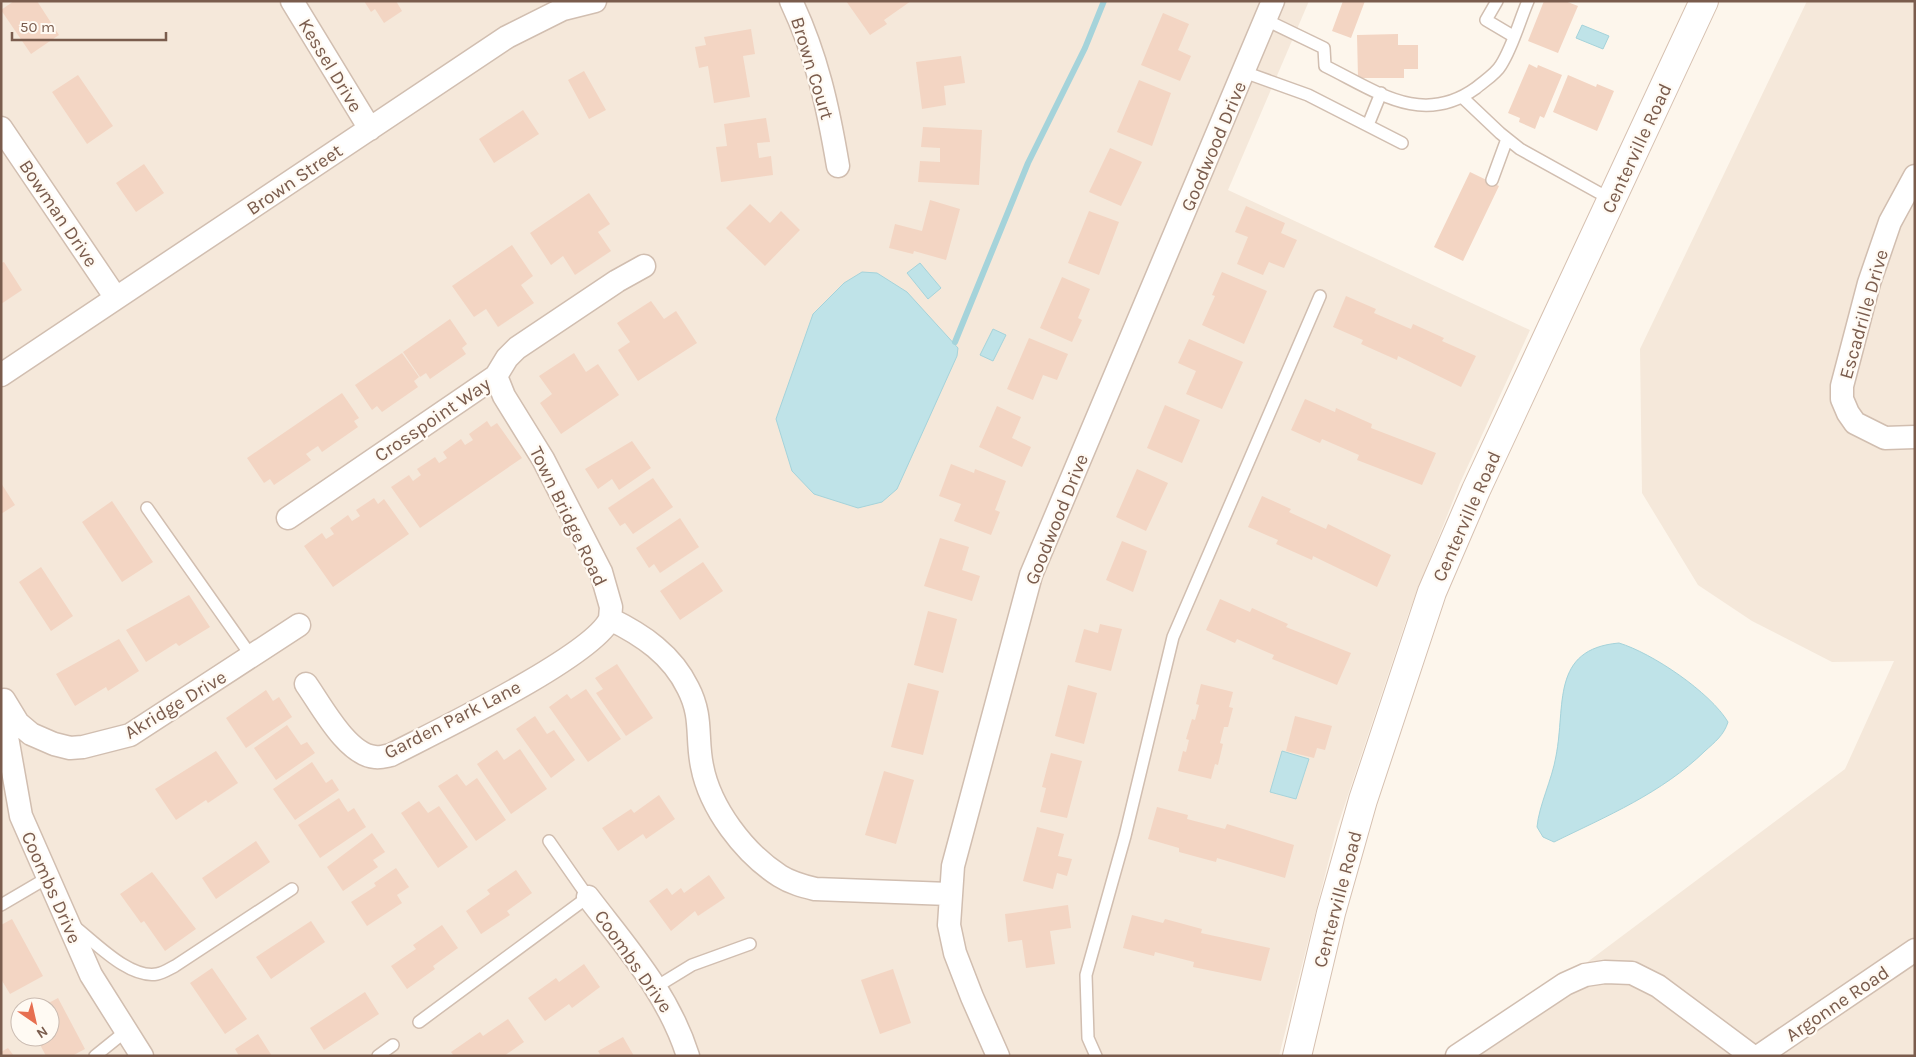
<svg xmlns="http://www.w3.org/2000/svg" width="1916" height="1057" viewBox="0 0 1916 1057" font-family="Karla,sans-serif">
  <rect width="100%" height="100%" fill="#fdf6ec"/>
  <path fill="#f5e8da" fill-rule="evenodd" d="M1 1H1309L1228 190 1530 330 1460 483 1409 612 1337 828 1279 1056H1ZM20 1007H50V1037H20Z
    M1807 1H1915V1056H1462L1845 769 1894 661 1832 662 1752 621 1698 585 1642 493 1640 349Z"/>
  <path fill="#bfe3e8" stroke="#a5d3da" d="M1582 25 1609 36 1603 49 1576 38Z
    M920 263 941 288 928 299 907 273Z
    M862 272 877 273 907 292 958 348 957 356 897 489 882 502 858 508 814 494 792 471 776 419 813 314 844 283Z
    M993 329 1006 335 993 361 980 355Z
    M1619 643C1652 653 1710 692 1728 722 1724 735 1715 742 1705 751 1662 793 1607 816 1554 842L1543 837 1537 827C1539 805 1552 780 1556 756 1566 706 1550 649 1619 643Z
    M1282 751 1309 759 1296 799 1270 792Z"/>
  <g fill="none" stroke-linecap="round" stroke-linejoin="round">
    <path stroke="#a5d3da" stroke-width="6" d="M955 342 1028 163 1085 48 1104 1"/>
  </g>
  <path fill="#f3d5c3" d="M14 1H37L59 35 31 54 1 10Z
    M364 1H396L402 11 384 23 375 9 371 12Z
    M846 1H911L884 20 887 24 870 35Z
    M1343 1H1365L1351 38 1332 31Z
    M1544 1H1565L1578 6 1558 53 1528 41Z
    M1163 13 1189 24 1178 50 1191 56 1180 81 1141 65Z
    M751 29 755 54 743 56 750 97 714 103 708 66 699 68 695 47 706 45 704 37Z
    M1398 34V45H1418V69H1404V78H1358L1357 35Z
    M961 56 965 83 944 86 946 105 922 109 916 62Z
    M1529 64 1537 68 1538 65 1562 75 1544 118 1540 116 1535 129 1519 122 1520 118 1508 113Z
    M584 71 606 110 589 119 568 80Z
    M78 75 113 126 87 144 52 92Z
    M1568 75 1596 87 1597 84 1614 91 1597 131 1553 112Z
    M1139 80 1171 93 1152 146 1117 132Z
    M523 110 539 134 494 163 479 139Z
    M766 118 770 142 757 143 759 158 771 156 773 175 721 182 716 147 727 146 724 124Z
    M923 127 982 130 979 185 918 182 920 161 940 162V148L921 147Z
    M1110 148 1142 162 1121 206 1089 192Z
    M144 164 164 193 136 212 116 183Z
    M1470 172 1499 186 1463 261 1434 247Z
    M589 193 610 224 598 232 611 251 575 275 563 256 551 265 530 233Z
    M930 200 960 209 946 260 914 251 913 254 889 248 895 224 922 231Z
    M750 204 770 223 781 211 800 230 765 266 726 228Z
    M1246 206 1285 223 1281 233 1297 240 1284 268 1269 262 1263 275 1237 264 1248 237 1235 232Z
    M1089 211 1119 222 1099 275 1068 263Z
    M512 245 533 276 521 285 534 303 498 327 486 309 474 317 452 286Z
    M4 262 22 290 1 304V263Z
    M1222 272 1267 291 1244 344 1202 325 1215 296 1212 295Z
    M1062 277 1090 289 1078 318 1082 320 1072 342 1040 328Z
    M1346 296 1376 309 1374 313 1411 329 1413 324 1444 338 1442 341 1476 356 1461 387 1398 356 1397 360 1361 344 1363 340 1333 327Z
    M651 301 664 319 676 311 697 343 638 381 618 350 630 342 617 323Z
    M450 319 467 344 462 348 466 354 430 379 426 373 420 377 403 352Z
    M1029 338 1068 354 1057 380 1043 375 1033 400 1007 389Z
    M1189 339 1243 362 1222 409 1186 394 1196 371 1178 363Z
    M402 353 419 377 414 381 418 387 382 412 377 406 372 410 355 385Z
    M574 353 586 372 598 364 619 395 561 434 540 403 552 394 539 376Z
    M342 393 359 418 354 421 358 427 322 452 318 446 306 454 311 460 274 485 270 479 264 483 247 458Z
    M1305 399 1335 412 1336 408 1372 424 1371 428 1436 453 1422 485 1357 460 1359 455 1322 439 1320 443 1291 430Z
    M1165 405 1200 420 1182 463 1147 448Z
    M997 406 1021 417 1012 438 1031 447 1022 467 979 447Z
    M487 421 491 427 497 423 522 458 420 528 391 487 409 475 413 481 421 475 417 469 435 457 439 463 447 458 443 452 461 439 465 445 473 440 469 434Z
    M632 441 651 468 619 490 612 479 598 489 585 469Z
    M951 464 974 473 975 469 1006 481 995 510 1000 512 991 535 954 521 961 504 939 496Z
    M1137 469 1168 483 1146 531 1116 517Z
    M653 478 673 507 633 534 625 523 620 526 608 508Z
    M1 483 15 505 1 514Z
    M1262 496 1291 509 1289 512 1326 529 1328 524 1391 555 1377 587 1313 556 1312 560 1276 544 1278 540 1248 527Z
    M374 498 378 504 384 499 409 534 333 587 304 546 322 533 326 539 334 534 330 528 348 515 352 521 360 516 356 510Z
    M112 501 153 562 122 582 82 522Z
    M680 518 699 547 660 573 654 564 649 568 636 548Z
    M940 538 969 547 962 570 980 576 972 601 924 586Z
    M1122 541 1147 551 1133 592 1106 580Z
    M703 562 723 591 680 620 660 591Z
    M41 567 73 616 51 631 19 582Z
    M189 595 210 627 179 646 176 643 146 662 126 630Z
    M1220 599 1250 612 1252 608 1288 624 1286 627 1351 653 1337 685 1272 659 1274 655 1237 639 1235 643 1206 630Z
    M928 611 957 619 943 673 914 665Z
    M1100 624 1122 629 1111 671 1075 662 1084 629 1098 633Z
    M119 639 139 671 108 691 106 687 75 706 56 674Z
    M617 664 653 718 626 736 596 693 603 689 595 678Z
    M908 683 939 691 923 755 891 747Z
    M1201 684 1233 692 1229 707 1233 708 1228 727H1224L1220 743 1223 744 1218 765 1215 764 1211 779 1178 771 1183 751 1186 752 1189 740 1186 739 1192 719 1195 720 1199 705 1196 704Z
    M1068 685 1097 693 1084 744 1055 736Z
    M586 689 621 739 588 762 549 707 567 694 571 699Z
    M266 690 273 701 279 697 292 717 246 748 226 718Z
    M535 716 547 734 554 730 575 760 551 778 516 729Z
    M1295 716 1332 726 1325 750 1317 748 1314 758 1286 751Z
    M287 725 301 745 307 742 315 753 276 780 254 748Z
    M520 749 547 789 511 814 477 764 497 750 504 760Z
    M216 751 238 783 208 803 206 800 176 820 155 789Z
    M1051 753 1082 761 1067 818 1040 812 1046 788 1042 787Z
    M312 762 326 783 332 779 339 790 295 820 273 789Z
    M884 771 914 780 896 844 865 835Z
    M457 774 466 786 477 778 506 820 476 841 438 786Z
    M659 795 675 819 646 839 643 834 618 851 602 828 631 809 634 813Z
    M339 798 348 812 354 808 366 827 320 858 298 825Z
    M419 801 428 813 439 806 468 847 438 868 401 813Z
    M1157 807 1188 815 1187 819 1225 829 1227 824 1294 845 1285 878 1217 858 1216 862 1179 852V848L1148 839Z
    M1037 827 1064 834 1058 856 1072 859 1067 876 1057 873 1053 889 1023 881Z
    M372 833 385 852 373 860 378 867 343 891 327 867Z
    M256 841 270 862 216 899 202 878Z
    M396 868 409 887 397 895 402 903 367 926 351 902 376 886 374 883Z
    M516 870 532 893 507 911 510 915 481 934 466 911 490 894 487 890Z
    M152 872 196 929 165 951 144 921 141 923 120 894Z
    M709 875 725 898 698 916 695 911 671 931 649 901 667 888 672 895 681 888 684 893Z
    M1068 905 1071 928 1050 931 1055 964 1026 968 1022 940 1008 942 1005 914Z
    M1132 915 1163 923 1165 919 1202 929 1201 933 1270 948 1261 981 1193 967 1194 962 1155 952 1154 956 1123 948Z
    M12 919 43 976 10 994 1 979V925Z
    M311 921 325 942 271 979 256 957Z
    M442 925 458 948 433 966 435 969 407 989 391 966 416 949 413 945Z
    M584 964 600 987 572 1008 569 1004 545 1021 528 998 556 978 559 982Z
    M212 968 247 1019 225 1034 190 983Z
    M893 969 911 1023 880 1034 861 980Z
    M365 992 379 1014 324 1050 310 1028Z
    M58 998 85 1049 72 1056H46L36 1037H50V1007H41Z
    M508 1019 524 1042 504 1056H454L451 1052 480 1032 483 1036Z
    M258 1034 272 1056H239L235 1049Z
    M623 1037 634 1056H601L598 1051Z
    M8 1048 14 1056H1V1052Z"/>
  <g fill="none" stroke-linecap="round" stroke-linejoin="round">
    <defs>
      <path id="lane" d="M1497 1 1486 20 1513 36
        M1266 20 1324 48 1325 66C1376 91 1422 127 1476 88 1484 81 1496 74 1501 65 1513 46 1519 22 1528 1
        M1244 72 1308 95 1402 143
        M1462 97 1500 133 1520 149 1612 200
        M1368 125 1381 93
        M1492 180 1507 139
        M147 508 252 657
        M1 905 47 878
        M74 926C95 942 129 979 157 974 163 973 169 969 175 966L292 889
        M656 987 692 965 750 944
        M419 1022 588 897 549 841
        M95 1056 126 1031
        M378 1056 393 1045
        M1096 1056 1088 1038 1086 975 1125 836 1173 637 1320 296"/>
      <path id="street" d="M292 1 370 129
        M791 1C817 56 828 107 838 166
        M1 128 116 298
        M1915 176 1890 222 1869 283 1842 386V399L1848 413 1855 423 1885 438 1915 437
        M1 375 507 37 563 9 595 1
        M496 376 504 396 543 459 601 572 611 607 610 619C643 635 672 655 688 688 703 717 696 737 702 766 710 808 744 853 780 876 791 883 803 886 815 889L949 894
        M288 518 496 376 507 358 517 348 617 281 644 266
        M306 684C321 705 347 755 375 757 380 758 386 756 391 755 435 732 592 657 610 619
        M4 700 18 723 31 734 54 744 70 748 83 747 130 735 299 625
        M1 703 21 816 91 975 142 1056
        M588 897C627 948 668 993 688 1056
        M998 1056 972 997 955 953 949 925 953 866 1031 575 1273 1
        M1457 1056 1565 984 1585 975 1605 972 1632 973 1658 986 1752 1056
        M1759 1056 1915 950"/>
      <path id="secondary" d="M1297 1056 1331 913 1363 800 1432 592 1476 490 1704 1"/>
    </defs>
    <use href="#lane" stroke="#d1beb0" stroke-width="14"/>
    <use href="#street" stroke="#d1beb0" stroke-width="25"/>
    <use href="#secondary" stroke="#d6c0b0" stroke-width="30"/>
    <use href="#lane" stroke="#fff" stroke-width="11"/>
    <use href="#street" stroke="#fff" stroke-width="22"/>
    <use href="#secondary" stroke="#fff" stroke-width="28"/>
  </g>
  <g text-anchor="middle" stroke-width="4.5" stroke-linejoin="round" paint-order="stroke">
    <g font-size="19" fill="#7a5c4d" stroke="#fffaf3">
      <text transform="translate(331 65) rotate(59)" y="7">Kessel Drive</text>
      <text transform="translate(813 68) rotate(73)" y="7">Brown Court</text>
      <text transform="translate(1213 146) rotate(-67)" y="7">Goodwood Drive</text>
      <text transform="translate(1636 148) rotate(-65)" y="7">Centerville Road</text>
      <text transform="translate(294 179) rotate(-34)" y="7">Brown Street</text>
      <text transform="translate(59 213) rotate(56)" y="7">Bowman Drive</text>
      <text transform="translate(1863 314) rotate(-74)" y="7">Escadrille Drive</text>
      <text transform="translate(432 419) rotate(-34)" y="7">Crosspoint Way</text>
      <text transform="translate(569 516) rotate(64)" y="7">Town Bridge Road</text>
      <text transform="translate(1466 516) rotate(-66)" y="7">Centerville Road</text>
      <text transform="translate(1056 519) rotate(-68)" y="7">Goodwood Drive</text>
      <text transform="translate(175 704) rotate(-31)" y="7">Akridge Drive</text>
      <text transform="translate(452 719) rotate(-27)" y="7">Garden Park Lane</text>
      <text transform="translate(52 887) rotate(66)" y="7">Coombs Drive</text>
      <text transform="translate(1337 899) rotate(-75)" y="7">Centerville Road</text>
      <text transform="translate(634 961) rotate(55)" y="7">Coombs Drive</text>
      <text transform="translate(1837 1003) rotate(-34)" y="7">Argonne Road</text>
    </g>
  </g>
  <rect width="1916" height="1057" fill="none" stroke="#7a5c4d" stroke-width="5"/>
  <g transform="translate(35 1022) rotate(146)"><circle r="24" fill="#fffaf3" stroke="#cabbb1"/>
  <path d="M0-4L9 19L0 12L-9 19Z" fill="#e76f51"/>
  <text y="-8" font-size="14" font-weight="bold" text-anchor="middle" fill="#7a5c4d">N</text>
  </g>
  <path d="M12 32v8h154v-8" fill="none" stroke="#7a5c4d" stroke-width="2.5"/>
  <text x="20" y="32" font-size="15" fill="#7a5c4d" stroke="#fffaf3" stroke-width="4" paint-order="stroke">50 m</text>
</svg>
